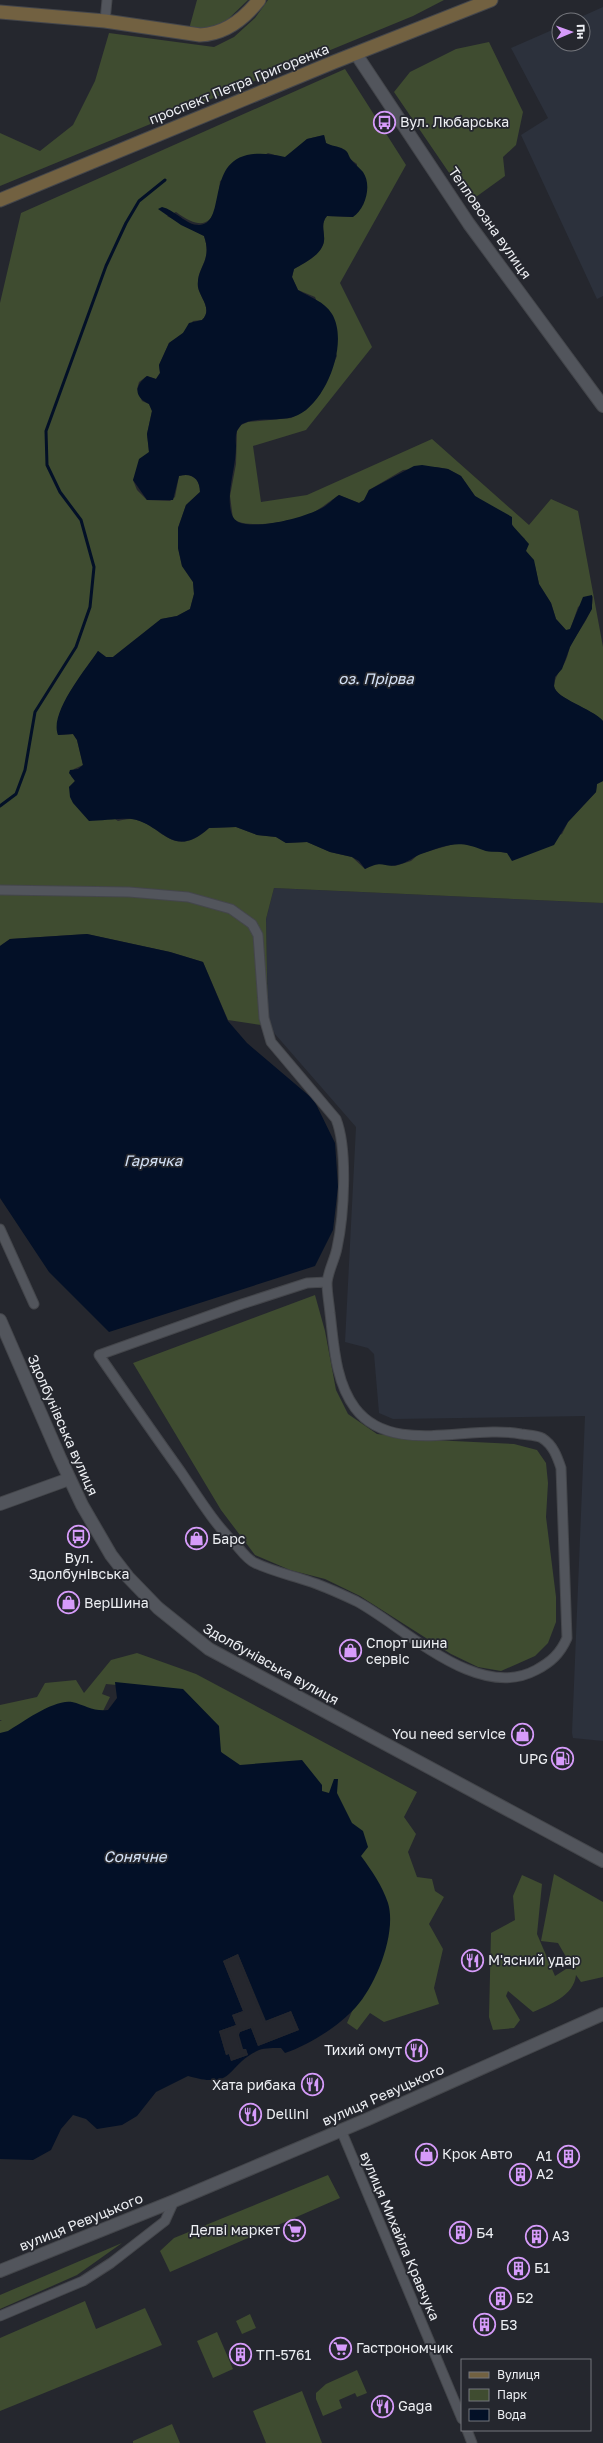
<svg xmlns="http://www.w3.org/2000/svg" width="603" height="2443" viewBox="0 0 603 2443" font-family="'Golos Text',sans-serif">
  <rect width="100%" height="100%" fill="#25272e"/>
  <path fill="#2c313c" d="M603 7V296L597 299 521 135 548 118 511 48 559 27V44H583V20H574Z
    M274 888 603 903V1741L573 1738 572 1733 585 1416 393 1419 379 1413 374 1354 368 1348 345 1342 356 1127 268 1026 266 919Z"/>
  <path fill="#3f4c30" d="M197 0H248L224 23 203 32 189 29Z
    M268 0H444L413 16 0 186V133L40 151 73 125 95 81 109 33 214 47 234 37 255 18Z
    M489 42 523 112 516 145 503 157 505 176 469 202 394 92 410 72 456 49Z
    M345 69 406 165 340 283 372 347 306 430 253 446 261 502 307 495 432 439 529 525 551 499 578 511 603 647V721C591 708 556 699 554 686 555 677 559 672 564 664 567 659 568 653 570 647 578 629 593 617 593 596L578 607 570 630H566L556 619 551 603 539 584 535 566 526 551 525 539 515 530 511 522 475 496 461 476 448 469 436 467 403 470 369 490 364 500 359 503 339 495C327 503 316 513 302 517 286 522 247 529 233 519L230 496 236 464 237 431 241 425 248 422 291 418 306 410 320 394 337 356 315 297 298 290 292 277 294 269C304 263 322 255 324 241 325 232 320 224 327 216L353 217 357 164 350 159 342 148 334 147 326 143 324 135 307 139 285 158 268 153 220 181C217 215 211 238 176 212L167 216 204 236C213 262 196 266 198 287 200 298 213 309 202 320L193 321 183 333 169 343 159 365 160 373 156 379 147 376 139 382 137 389 142 401 149 404 152 411 147 434 149 452 133 480 137 490 147 500 170 501 175 497 179 476C192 472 200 479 200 492L186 505 178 528V548L182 566 193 582 194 594 190 609 177 616 161 619 113 657H106L98 651C86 669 49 714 59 735L73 734 77 740 83 765 74 769 71 776 75 781 69 787 118 821C122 820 126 819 130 819 160 820 171 863 209 828L236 827 257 835 276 837 286 843 307 842 330 852 352 857 365 869 376 863 395 866 411 861 419 854 457 843 477 845 484 850 508 853 562 834 568 822 596 792 597 784 603 781V903L274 888 266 919 268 1026 228 1020 203 962 170 952 87 934 10 939 0 946V303L21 213Z
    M315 1295 325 1331 336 1390 348 1414 377 1434 433 1440 514 1444 537 1450 546 1463 548 1483 546 1517 556 1597V1622L548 1643 535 1656 501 1671 478 1667 451 1654 360 1596 325 1579 290 1570 255 1555 221 1510 133 1363Z
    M137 1653 196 1674 417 1792 404 1817 416 1834 408 1852 417 1877 432 1879 435 1891 444 1897 429 1924 443 1949 434 1988 439 2004 384 2022 370 2013 357 2030 347 2023 368 1974 236 1772 214 1761 222 1752 211 1749 170 1690 106 1684 102 1694 110 1697 101 1715 0 1740V1721H2L0 1720V1705L37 1697 45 1683 76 1680 84 1693 111 1660Z
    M554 1874 603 1902V1977L581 1982 576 1975C574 1996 549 2005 533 2012L508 1991 506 1996 520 2020 514 2028 493 2030 489 2017 491 1933 515 1920 513 1896 522 1875 542 1884 537 1934 555 1976 566 1969H573L558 1943 541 1941Z
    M328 2175 340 2198 170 2272 160 2251 174 2238Z
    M122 2243 77 2275 0 2309V2295Z
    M85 2301 96 2329 145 2308 162 2345 0 2411V2338Z
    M250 2314 256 2328 242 2334 236 2321Z
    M217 2332 233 2369 213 2378 197 2341Z
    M357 2370 367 2393 357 2397 355 2393 339 2400 342 2408 323 2416 316 2399V2393L326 2384Z
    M302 2391 322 2443H266L253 2411Z
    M172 2424 180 2443H133V2441Z"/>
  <path fill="#031027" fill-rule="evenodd" d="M324 135 326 143C331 146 338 146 343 149 348 151 348 154 350 158 353 163 359 167 363 172 372 185 366 208 353 217L327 216C320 224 325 232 324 241 322 255 304 263 294 269L292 277 298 290C311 298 324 301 332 314 349 342 327 401 298 415 281 423 256 416 242 424 240 426 238 429 237 431 235 436 236 442 236 446 236 466 228 487 230 506 231 513 232 518 238 522 257 530 303 518 322 508 328 505 333 499 339 495L359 503 364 500 369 490 414 466 422 465 448 469 461 476 475 496 512 517V525L529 544 526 551 534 560 539 584 551 603 556 619 566 630 570 629 583 597 592 595V609L570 647 562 669 555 677 554 686C556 699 592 708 603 721V781L597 784 596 792 568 822 554 845 512 861 507 853C500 851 490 853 483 850 460 840 448 844 424 853 414 856 408 863 397 865 383 868 384 859 365 869L359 861 352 857 330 852 307 842 286 843 276 837 257 835 236 827 209 828C172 861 163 824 132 819 122 818 100 821 89 821L73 803 70 797 69 787 75 781 69 773 70 770 78 769 83 765 77 740 73 734 58 735C49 713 86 669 98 651L106 657H113L161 619 177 616 190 609 194 594 193 582 182 566 178 548V528L186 505 200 492C200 479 192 472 179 476L173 500H147L133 480 139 459 149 452 147 434 152 411 149 404C134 397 134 386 147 376L156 379 160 373 159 365 169 343 183 333 189 323 202 320C213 309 200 298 198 287 196 267 213 262 204 236L181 225 158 209 162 207C175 210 187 226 200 225 232 222 195 136 285 157L307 139Z
    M87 934 170 952 203 962 228 1021 247 1043 314 1100 335 1143 338 1187 333 1230 315 1266 109 1332 49 1272 0 1198V946L10 939Z
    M115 1682 183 1689 219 1726 221 1752 240 1765 302 1760 322 1785V1791L329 1793 334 1779H338L337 1793 352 1823 363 1831 368 1847 361 1856C372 1871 382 1885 388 1903 397 1933 376 1985 356 2007 339 2026 309 2045 285 2053L281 2048C274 2048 265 2048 259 2050 225 2065 237 2090 188 2076L156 2092 137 2116 122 2125 97 2129 86 2119 73 2115 61 2129 51 2150 33 2160 0 2159V1733L8 1731C23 1722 54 1699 72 1702 85 1705 94 1712 108 1710L117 1698ZM238 1954 266 2021 291 2011 299 2030 258 2046 251 2028 240 2032 238 2035 243 2050 246 2049 248 2055 231 2061 229 2054 226 2055 219 2031 236 2025 232 2015 243 2011 223 1961Z"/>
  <path fill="#25272e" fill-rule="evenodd" d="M238 1954 265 2021 291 2011 299 2030 258 2046 251 2028 240 2032 239 2035 243 2049H246L248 2055 231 2061 229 2054 226 2055 219 2031 236 2025 232 2015 243 2011 223 1961ZM237 1957 264 2023 290 2014 296 2029 259 2044 252 2026 239 2030 237 2036 241 2051H245L246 2054 232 2058 230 2053 228 2052 221 2032 237 2027 235 2016 245 2011 225 1962Z"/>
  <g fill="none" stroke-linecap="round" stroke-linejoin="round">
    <path stroke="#031027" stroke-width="3" d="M0 806 16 794 25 770 35 712 76 647 90 607 94 567 81 520 60 492 47 465 46 431 106 266 126 223 139 201 165 180"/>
    <defs>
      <path id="minor" d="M105 21 107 0
        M0 890 129 892 188 897 231 909 252 924 258 935 264 1018 271 1042 336 1119C348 1149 344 1216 337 1248 335 1259 328 1271 327 1283 327 1292 329 1303 330 1313 334 1345 335 1381 355 1408 392 1457 469 1424 521 1434 527 1435 537 1435 542 1438 553 1445 557 1456 561 1468L567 1638C560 1654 551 1662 536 1670 477 1702 405 1627 356 1601 341 1594 324 1586 308 1581 290 1575 272 1571 255 1563 248 1560 242 1552 237 1546 215 1525 198 1497 181 1472 153 1433 126 1394 99 1355L242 1304 307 1283 327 1282
        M0 1229 34 1304
        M341 2130 462 2419
        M0 2316 83 2281 111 2263 165 2221 174 2201
        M467 2430 472 2443"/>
      <path id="tertiary" d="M356 54 469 224 603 406
        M0 1320 60 1458 82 1505 111 1555 128 1577 158 1608 209 1649 603 1861
        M0 1504 69 1479
        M0 2271 174 2201 368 2119 603 2014"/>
      <path id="secondary" d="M0 12 105 21 200 35C224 34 244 19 259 0
        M0 200 334 62 491 0"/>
    </defs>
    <use href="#minor" stroke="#44464b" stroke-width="11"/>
    <use href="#tertiary" stroke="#44464b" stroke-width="14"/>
    <use href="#secondary" stroke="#44464b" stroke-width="15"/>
    <use href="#minor" stroke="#52555c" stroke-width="9"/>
    <use href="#tertiary" stroke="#52555c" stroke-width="12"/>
    <use href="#secondary" stroke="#726141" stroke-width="13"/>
  </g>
  <defs>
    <symbol id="bus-ring" viewBox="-11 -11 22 22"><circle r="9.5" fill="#25272e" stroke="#d69bfa" stroke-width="1.5"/><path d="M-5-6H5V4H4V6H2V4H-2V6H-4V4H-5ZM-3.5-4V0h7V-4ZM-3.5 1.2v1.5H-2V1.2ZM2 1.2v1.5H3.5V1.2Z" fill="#d69bfa"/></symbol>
    <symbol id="shop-ring" viewBox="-11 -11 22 22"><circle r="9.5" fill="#25272e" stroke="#d69bfa" stroke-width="1.5"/><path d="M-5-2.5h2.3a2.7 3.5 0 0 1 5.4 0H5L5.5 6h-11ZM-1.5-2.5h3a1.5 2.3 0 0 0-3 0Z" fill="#d69bfa"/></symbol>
    <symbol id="fuel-ring" viewBox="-11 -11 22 22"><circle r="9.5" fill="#25272e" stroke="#d69bfa" stroke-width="1.5"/><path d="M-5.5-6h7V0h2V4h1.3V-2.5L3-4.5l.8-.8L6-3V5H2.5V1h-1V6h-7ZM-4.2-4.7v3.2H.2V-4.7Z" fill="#d69bfa"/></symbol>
    <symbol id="restaurant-ring" viewBox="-11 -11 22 22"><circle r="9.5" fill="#25272e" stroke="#d69bfa" stroke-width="1.5"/><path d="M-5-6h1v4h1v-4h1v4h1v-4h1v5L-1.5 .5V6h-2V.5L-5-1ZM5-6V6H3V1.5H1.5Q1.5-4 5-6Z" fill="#d69bfa"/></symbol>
    <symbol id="building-ring" viewBox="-11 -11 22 22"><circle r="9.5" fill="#25272e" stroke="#d69bfa" stroke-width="1.5"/><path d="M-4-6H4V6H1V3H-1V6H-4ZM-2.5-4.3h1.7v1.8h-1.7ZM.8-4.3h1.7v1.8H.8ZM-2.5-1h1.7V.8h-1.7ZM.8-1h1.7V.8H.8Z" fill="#d69bfa"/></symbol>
    <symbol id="supermarket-ring" viewBox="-11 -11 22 22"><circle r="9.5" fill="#25272e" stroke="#d69bfa" stroke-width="1.5"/><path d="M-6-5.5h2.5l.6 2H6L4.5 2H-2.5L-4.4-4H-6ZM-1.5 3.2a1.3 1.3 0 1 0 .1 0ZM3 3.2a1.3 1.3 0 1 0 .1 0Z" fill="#d69bfa"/></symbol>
  </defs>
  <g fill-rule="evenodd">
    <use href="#bus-ring" x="372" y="110" width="25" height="25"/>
    <use href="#bus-ring" x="66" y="1524" width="25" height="25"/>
    <use href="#shop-ring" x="184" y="1526" width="25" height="25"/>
    <use href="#shop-ring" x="56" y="1590" width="25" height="25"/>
    <use href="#shop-ring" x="338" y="1638" width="25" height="25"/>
    <use href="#shop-ring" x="510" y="1722" width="25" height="25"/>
    <use href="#fuel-ring" x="550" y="1746" width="25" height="25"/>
    <use href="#restaurant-ring" x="460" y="1948" width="25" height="25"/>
    <use href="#restaurant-ring" x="404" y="2038" width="25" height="25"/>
    <use href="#restaurant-ring" x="300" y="2072" width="25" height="25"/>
    <use href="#restaurant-ring" x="238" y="2102" width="25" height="25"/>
    <use href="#shop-ring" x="414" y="2142" width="25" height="25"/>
    <use href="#building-ring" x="556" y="2144" width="25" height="25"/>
    <use href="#building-ring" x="508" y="2162" width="25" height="25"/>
    <use href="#supermarket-ring" x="282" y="2218" width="25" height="25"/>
    <use href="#building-ring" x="448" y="2220" width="25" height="25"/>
    <use href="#building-ring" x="524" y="2224" width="25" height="25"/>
    <use href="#building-ring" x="506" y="2256" width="25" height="25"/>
    <use href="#building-ring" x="488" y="2286" width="25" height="25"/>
    <use href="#building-ring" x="472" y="2312" width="25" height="25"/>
    <use href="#supermarket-ring" x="328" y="2336" width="25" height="25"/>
    <use href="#building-ring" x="228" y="2342" width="25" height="25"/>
    <use href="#restaurant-ring" x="370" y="2394" width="25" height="25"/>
  </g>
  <g text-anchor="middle" stroke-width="3.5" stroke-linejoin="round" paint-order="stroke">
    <g font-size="14" fill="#edeff3" stroke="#25272e">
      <text transform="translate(239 84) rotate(-22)" y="5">проспект Петра Григоренка</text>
      <text transform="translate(490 223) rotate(55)" y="5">Тепловозна вулиця</text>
      <text transform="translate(63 1425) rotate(66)" y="5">Здолбунівська вулиця</text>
      <text transform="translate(271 1664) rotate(29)" y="5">Здолбунівська вулиця</text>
      <text transform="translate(383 2095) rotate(-24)" y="5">вулиця Ревуцького</text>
      <text transform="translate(81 2222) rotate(-22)" y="5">вулиця Ревуцького</text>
      <text transform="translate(400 2236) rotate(67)" y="5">вулиця Михайла Кравчука</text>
    </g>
    <g font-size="14" fill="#edeff3" stroke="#25272e" text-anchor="start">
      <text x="400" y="127">Вул. Любарська</text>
      <text x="212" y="1544">Барс</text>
      <text x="79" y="1563" text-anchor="middle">Вул.<tspan x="79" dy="16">Здолбунівська</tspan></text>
      <text x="84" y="1608">ВерШина</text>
      <text x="366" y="1648">Спорт шина<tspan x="366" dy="16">сервіс</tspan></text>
      <text x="506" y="1739" text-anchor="end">You need service</text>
      <text x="548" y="1764" text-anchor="end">UPG</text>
      <text x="488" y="1965">М'ясний удар</text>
      <text x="402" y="2055" text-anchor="end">Тихий омут</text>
      <text x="296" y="2090" text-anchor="end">Хата рибака</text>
      <text x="266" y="2119">Dellini</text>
      <text x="442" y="2159">Крок Авто</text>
      <text x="552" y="2161" text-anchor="end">А1</text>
      <text x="536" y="2179">А2</text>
      <text x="280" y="2235" text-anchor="end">Делві маркет</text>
      <text x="476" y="2238">Б4</text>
      <text x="552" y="2241">А3</text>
      <text x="534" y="2273">Б1</text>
      <text x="516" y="2303">Б2</text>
      <text x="500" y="2330">Б3</text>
      <text x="356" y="2353">Гастрономчик</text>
      <text x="256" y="2360">ТП-5761</text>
      <text x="398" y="2411">Gaga</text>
    </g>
    <g font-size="15" font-style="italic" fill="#d4e2f7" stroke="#25272e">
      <text x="376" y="684">оз. Прірва</text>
      <text x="153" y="1166">Гарячка</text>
      <text x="135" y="1862">Сонячне</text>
    </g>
  </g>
  <rect x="461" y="2359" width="130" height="72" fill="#25272e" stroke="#75777d"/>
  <rect x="469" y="2372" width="20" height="6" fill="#726141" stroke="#75777d"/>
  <text x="497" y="2379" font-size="12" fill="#edeff3">Вулиця</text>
  <rect x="469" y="2389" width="20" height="12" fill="#3f4c30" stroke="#75777d"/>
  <text x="497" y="2399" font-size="12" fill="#edeff3">Парк</text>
  <rect x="469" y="2409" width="20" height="12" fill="#031027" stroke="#75777d"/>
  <text x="497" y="2419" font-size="12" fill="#edeff3">Вода</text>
  <g transform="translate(571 32) rotate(88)"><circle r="19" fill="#25272e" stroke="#75777d"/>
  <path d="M0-3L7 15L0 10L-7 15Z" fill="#d69bfa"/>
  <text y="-6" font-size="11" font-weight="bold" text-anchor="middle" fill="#edeff3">Пн</text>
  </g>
</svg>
